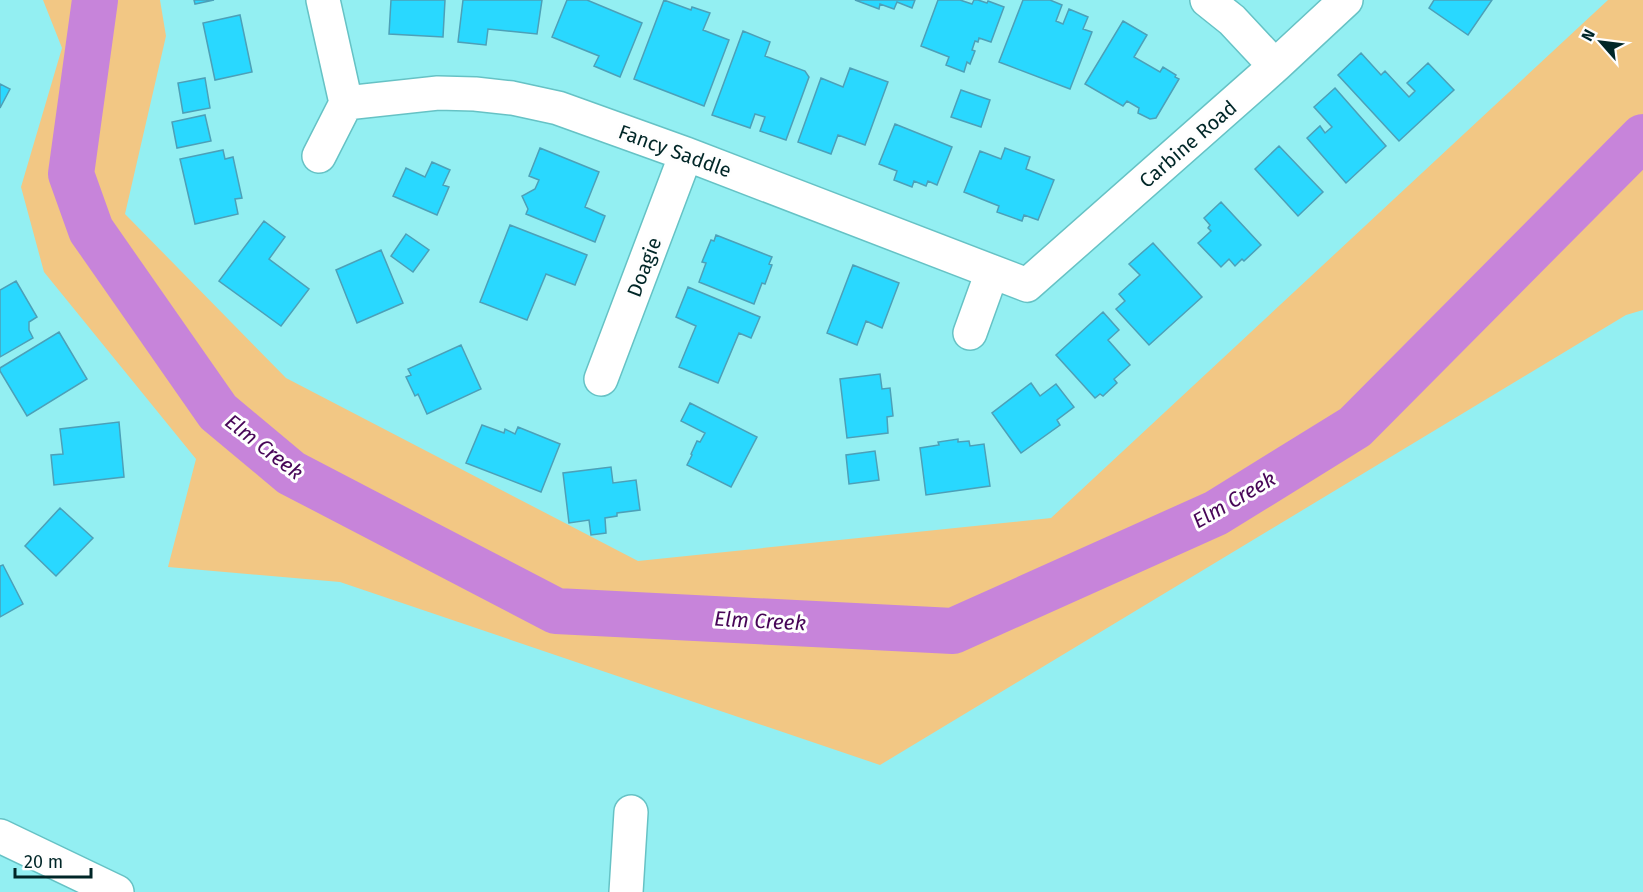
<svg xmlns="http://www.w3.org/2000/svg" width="1643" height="892" viewBox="0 0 1643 892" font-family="'Fira Sans',sans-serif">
  <rect width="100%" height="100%" fill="#93eff2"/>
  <path fill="#f2c784" d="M43 0H160L166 36 125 214 286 378 638 561 1051 518 1608 0H1643V310L1626 315 880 765 340 582 168 567 196 459 44 272 21 187 62 48Z"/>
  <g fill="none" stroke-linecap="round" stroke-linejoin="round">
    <path stroke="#c784da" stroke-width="46" d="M95 0 71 174 91 230 218 412 291 473 556 611 953 631 1216 513 1355 427 1643 137"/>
  </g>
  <path fill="#29d8ff" stroke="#4ca0b8" stroke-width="1.5" d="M194 0H214L195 4Z
    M391 0H445L443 37 389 34Z
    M463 0H542L537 34 488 29 486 45 458 42Z
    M567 0H587L642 23 620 77 594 66 599 56 552 37Z
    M664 0 691 10 692 7 710 13 703 30 729 40 704 106 634 79Z
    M855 0H915L912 8 897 2 894 9 880 4 879 9Z
    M938 0H960L972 4 974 0H978L987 3 988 1 1004 7 991 42 979 38 978 42 975 41 972 50 975 51 970 64 967 62 964 72 946 65 949 57 921 46Z
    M1023 0H1050L1062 5 1056 21 1063 24 1069 9 1088 17 1083 29 1092 32 1070 89 999 62Z
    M1434 0H1492L1468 35 1429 8Z
    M240 15 252 72 215 80 203 23Z
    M1123 21 1147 35 1134 57 1160 72 1163 67 1176 75 1175 77 1179 79 1156 118 1150 119 1138 113 1139 108 1127 101 1123 106 1085 84Z
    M743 31 770 42 765 56 805 71 809 77 786 140 760 131 765 117 755 114 750 128 712 115Z
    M1361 53 1381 75 1385 71 1409 97 1415 91 1407 83 1428 63 1454 90 1399 141 1338 75Z
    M850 68 888 82 865 145 838 135 831 154 798 142 821 78 843 87Z
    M205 78 210 108 183 113 178 83Z
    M0 84 10 89 0 108Z
    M1335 88 1386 146 1346 183 1307 138 1320 126 1325 133 1332 127 1314 107Z
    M961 90 990 100 981 127 951 117Z
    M205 115 211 141 177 148 172 122Z
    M895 124 952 147 937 185 928 181 926 186 914 181 912 187 894 180 897 171 879 164Z
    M1279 146 1323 192 1298 216 1255 169Z
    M540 148 599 172 585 207 605 216 595 242 526 214 528 209 522 196 535 189 539 180 529 176Z
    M1005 148 1030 157 1026 169 1054 180 1038 220 1024 215 1022 221 997 212 999 206 964 192 980 151 1001 159Z
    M223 150 225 159 233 157 242 198 235 199 238 214 195 224 180 159Z
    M432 162 450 170 443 185 449 187 437 215 393 196 406 168 425 177Z
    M1221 202 1261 245 1244 261 1242 259 1235 266 1229 259 1221 267 1198 243 1211 231 1208 228 1210 225 1204 218Z
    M264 221 285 237 269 259 309 289 281 326 219 281Z
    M510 225 587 255 575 285 546 274 527 320 480 302Z
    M406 234 429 250 413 272 391 256Z
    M716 235 772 257 769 264 772 265 765 284 762 283 754 304 699 282 706 263 702 262 711 240 714 241Z
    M1153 243 1202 297 1149 345 1116 309 1125 301 1119 294 1140 275 1129 264Z
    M381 250 403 303 357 323 336 270Z
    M853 265 899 283 882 328 866 321 857 345 827 333Z
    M16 281 37 317 29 322V330L33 338 0 357V290Z
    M688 287 760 317 751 338 739 333 718 383 679 367 696 326 676 317Z
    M1103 312 1119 330 1108 340 1130 365 1114 379 1117 383 1103 396 1100 394 1095 398 1056 355Z
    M59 332 87 379 27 416 0 371V368Z
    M461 345 481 389 427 414 418 394 415 396 406 377 411 375 408 369Z
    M880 374 882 389 890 388 893 416 887 417 888 433 847 438 840 379Z
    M1031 383 1040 396 1056 384 1074 407 1057 420 1060 425 1021 453 992 413Z
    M690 403 757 437 731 487 687 465 692 455 691 454 697 441 700 442 705 433 681 421Z
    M119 422 124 477 54 485 51 455 63 454 60 429Z
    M482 425 504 433 505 429 515 434 518 427 560 444 541 492 466 463Z
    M958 439V442L969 441 970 446 984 444 990 486 926 495 920 448 939 445 938 442Z
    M875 451 879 480 849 484 846 455Z
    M611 467 613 483 636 480 640 510 617 513V516L605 518 606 533 591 535 589 520 569 523 563 473Z
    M60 508 93 538 56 576 25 546Z
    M3 565 23 604 0 617V566Z"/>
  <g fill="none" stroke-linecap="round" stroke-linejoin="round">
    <defs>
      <path id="minor" d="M1207 0 1232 20 1275 66
        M346 103 438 93 475 94 512 98 558 108 686 154 1027 285 1275 66 1346 0
        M319 156 346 103 323 0
        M970 333 992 272
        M601 379 686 154
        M0 836 117 892
        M626 892 631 812"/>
    </defs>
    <use href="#minor" stroke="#66c2c5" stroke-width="36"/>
    <use href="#minor" stroke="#fff" stroke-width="33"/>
  </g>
  <g text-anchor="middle" stroke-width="6" stroke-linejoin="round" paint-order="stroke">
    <g font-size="20" fill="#002627" stroke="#fefefe">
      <text transform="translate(1188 144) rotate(-41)" y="7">Carbine Road</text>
      <text transform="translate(675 151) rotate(20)" y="7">Fancy Saddle</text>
      <text transform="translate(644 267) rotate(-69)" y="7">Doagie</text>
    </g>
    <g font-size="21" font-style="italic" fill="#470557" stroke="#fefefe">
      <text transform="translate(264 447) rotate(38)" y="7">Elm Creek</text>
      <text transform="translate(1234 500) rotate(-30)" y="7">Elm Creek</text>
      <text transform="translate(760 621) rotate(3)" y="7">Elm Creek</text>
    </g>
  </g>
  <g transform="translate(1601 42) rotate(298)" stroke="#fefefe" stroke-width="4.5" paint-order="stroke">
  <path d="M0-4.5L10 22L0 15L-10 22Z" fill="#002627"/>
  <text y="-9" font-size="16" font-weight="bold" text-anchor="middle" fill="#002627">N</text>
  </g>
  <path d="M15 868v9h76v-9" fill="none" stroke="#002627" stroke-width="3"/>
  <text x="24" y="868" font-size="18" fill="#002627" stroke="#fefefe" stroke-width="4.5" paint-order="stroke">20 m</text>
</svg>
